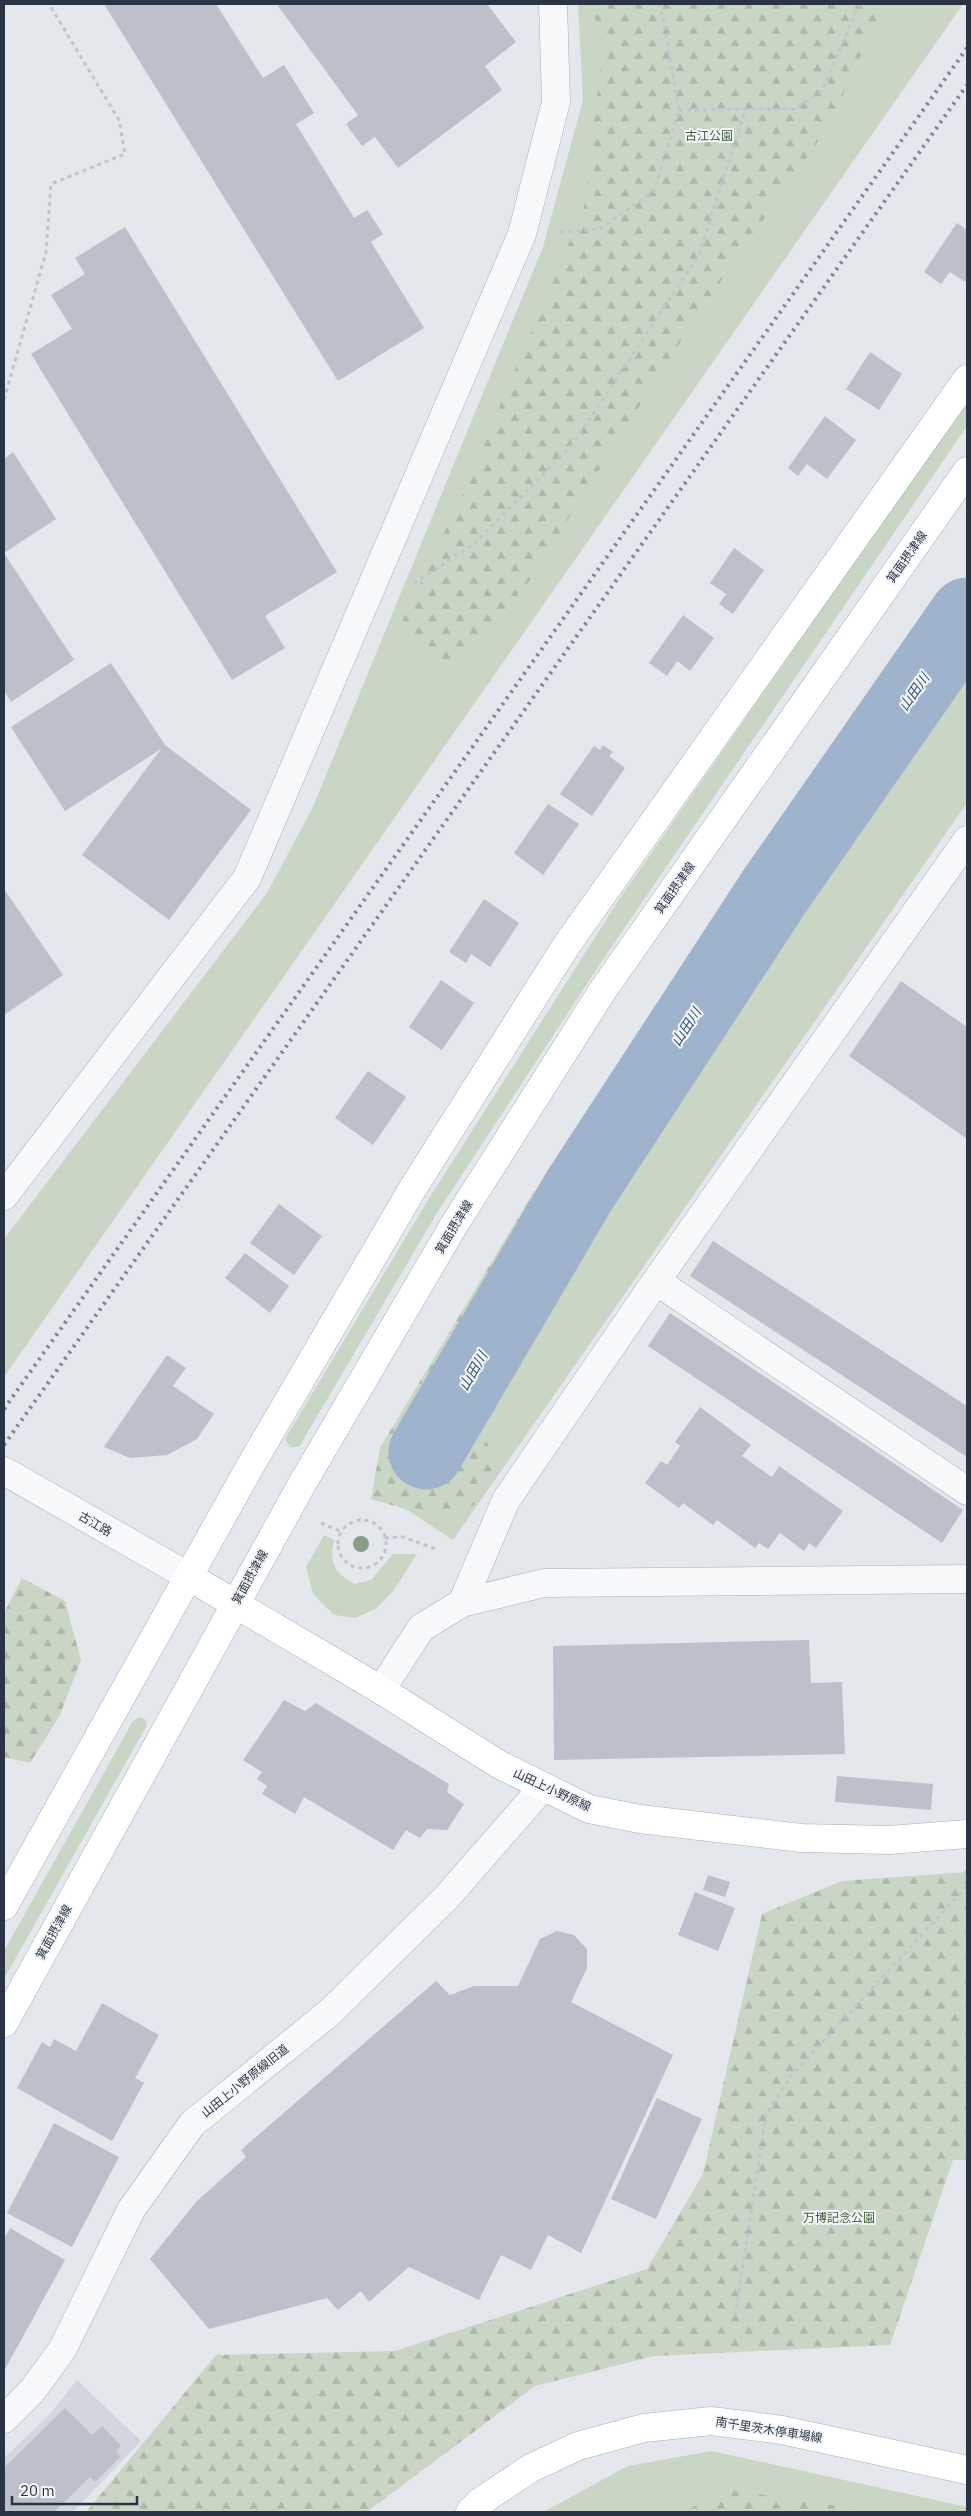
<svg xmlns="http://www.w3.org/2000/svg" width="971" height="2516" viewBox="0 0 971 2516" font-family="'IBM Plex Sans','Noto Sans JP',sans-serif">
  <defs>
    <pattern id="forest-firs" width="22" height="20" patternUnits="userSpaceOnUse" patternTransform="scale(1.25)"><rect width="22" height="20" fill="#c9d6c5"/><path d="M5 1l3.5 6h-7zM16 11l3.5 6h-7z" fill="#adb8ab"/></pattern>
  </defs>
  <rect width="100%" height="100%" fill="#e4e7ec"/>
  <path fill="#d2d6de" d="M77 2380 141 2441 73 2512H4V2458L49 2415Z"/>
  <path fill="#c9d6c5" d="M578 4H963L4 1377V1239L267 893 313 807 543 247 583 100Z
    M967 401V426L600 964 437 1213 299 1447H290L285 1439 428 1200 620 898Z
    M967 661V803L453 1540 403 1507 461 1447 494 1405 493 1371 792 914Z
    M324 1535 334 1540C329 1563 334 1572 354 1584L371 1580 393 1554H417L394 1590 377 1608 356 1618 334 1615 313 1594 306 1567Z
    M140 1717 145 1719 147 1725 4 1979V1951L133 1721Z
    M712 2451 967 2507V2512H543L628 2466Z"/>
  <path fill="url(#forest-firs)" d="M591 4H884L830 124 698 314 524 589 449 671 401 624 464 491 584 207 603 47Z
    M567 1179 590 1210 502 1356 469 1363 470 1416 500 1464 473 1506 429 1516 371 1499 380 1448 534 1191Z
    M22 1578 65 1601 81 1660 59 1717 30 1763 4 1757V1613Z
    M967 1872V2160H953L890 2345 654 2356 535 2386 367 2512H86L216 2355 395 2351 647 2269 703 2174 762 1914 842 1881Z
    M732 2490 879 2512H682Z"/>
  <g fill="none" stroke-linecap="round" stroke-linejoin="round">
    <path stroke="#9fb4cc" stroke-width="75" d="M426 1452 579 1191 774 892 967 615"/>
  </g>
  <path fill="#bbc0ca" d="M104 4H216L263 78 284 65 314 113 296 124 354 218 367 210 383 234 371 242 424 328 338 381Z
    M281 4H487L516 42 485 66 502 90 398 168 375 137 362 146 346 124 358 115 278 6Z
    M957 223 967 230V279L965 282 950 272 941 284 924 272Z
    M125 227 337 572 265 616 285 648 232 680 31 354 72 329 51 295 85 274 75 258Z
    M870 352 902 374 879 410 846 389Z
    M825 416 856 440 827 479 807 464 798 476 788 468Z
    M13 452 56 519 4 553 74 660 11 702 4 691V459Z
    M734 548 764 570 733 614 719 604 726 594 710 583Z
    M683 615 714 638 690 671 677 661 667 676 649 663Z
    M111 663 165 745 251 810 169 920 82 855 161 749 65 811 11 727Z
    M603 745 613 752 609 756 625 768 592 816 560 794 594 746 600 750Z
    M548 804 579 824 543 875 514 853Z
    M4 889 63 975 4 1015Z
    M484 899 519 923 490 967 471 954 466 963 449 952Z
    M441 980 474 1003 442 1050 409 1027Z
    M901 981 967 1027V1139L849 1056Z
    M368 1071 406 1097 373 1145 335 1118Z
    M279 1204 322 1236 294 1275 250 1243Z
    M713 1241 967 1406V1457L690 1276Z
    M245 1253 289 1286 270 1313 225 1278Z
    M670 1313 963 1510 942 1543 648 1346Z
    M167 1355 186 1368 173 1386 214 1414 197 1439 167 1455 130 1458 104 1447Z
    M700 1407 751 1445 742 1456 772 1477 779 1466 843 1511 816 1548 809 1543 804 1551 780 1533 768 1549 759 1543 755 1548 717 1520 713 1525 683 1503 679 1508 645 1483 661 1461 667 1465 680 1446 675 1442Z
    M809 1640 811 1683 842 1682 845 1754 554 1760 553 1646Z
    M284 1700 305 1711 316 1703 449 1784 447 1792 464 1804 447 1830 427 1829 420 1838 406 1830 393 1850 304 1797 295 1814 262 1794 267 1786 257 1779 262 1772 243 1760Z
    M837 1776 933 1784 931 1810 835 1802Z
    M708 1875 730 1882 725 1897 703 1890Z
    M695 1892 735 1908 718 1951 678 1935Z
    M557 1931 574 1935 587 1949V1968L571 2002 673 2055 581 2253 548 2235 531 2270 501 2255 479 2300 409 2267 369 2302 361 2291 338 2310 327 2298 209 2329 150 2259 196 2202 246 2157 241 2150 436 1981 450 1995 474 1986H518L540 1939Z
    M102 2003 159 2035 135 2078 144 2083 112 2141 17 2088 42 2042 50 2047 54 2039 76 2051Z
    M657 2098 702 2119 656 2219 611 2199Z
    M54 2123 119 2157 72 2247 7 2213Z
    M10 2228 65 2260 4 2371V2239Z
    M65 2408 92 2435 102 2426 121 2446 116 2451 121 2456 95 2482 90 2477 54 2512H4V2468Z"/>
  <g fill="none" stroke-linecap="round" stroke-linejoin="round">
    <defs>
      <path id="minor" d="M4 1196 247 878 522 234 556 102 553 4
        M656 1281 967 1491
        M462 1603 506 1500 656 1281 967 840
        M381 1690 421 1628 462 1603 544 1583 967 1579
        M4 2419 32 2391 62 2350 131 2210 192 2124 329 2013 446 1898 543 1787"/>
      <path id="tertiary" d="M4 1471 188 1576"/>
      <path id="secondary" d="M188 1576 381 1690 500 1765 589 1809 640 1819 801 1838 889 1840 967 1834
        M4 1906 252 1463 413 1188 566 946 967 379
        M4 2023 302 1484 454 1225 603 990 967 471
        M470 2512 480 2502 531 2468 578 2446 644 2428 711 2421 782 2430 967 2470"/>
    </defs>
    <use href="#minor" stroke="#a9aeb7" stroke-width="29"/>
    <use href="#tertiary" stroke="#a9aeb7" stroke-width="29"/>
    <use href="#secondary" stroke="#a9aeb7" stroke-width="29"/>
    <path stroke="#c2c5cb" stroke-width="3" stroke-dasharray="4 4" stroke-linecap="butt" d="M679 110 794 109 822 91 859 4
      M560 232 600 229 654 191 679 110 663 17 659 4
      M4 400 46 252 51 184 125 154 119 120 49 4
      M414 583 474 544 573 444 699 255 745 110
      M338 1544a24 24 0 1 1 48 0a24 24 0 1 1-48 0Z
      M321 1523 340 1531
      M385 1538 403 1537 436 1549
      M735 2316 766 2115 790 2077 966 1887V1870"/>
    <use href="#minor" stroke="#f7f8fa" stroke-width="28"/>
    <use href="#tertiary" stroke="#f7f8fa" stroke-width="28"/>
    <use href="#secondary" stroke="#fff" stroke-width="28"/>
    <path stroke="#7d8696" stroke-width="4" stroke-dasharray="2.5 5" stroke-linecap="butt" d="M4 1409 967 48
      M4 1445 967 85"/>
  </g>
  <circle fill="#899d89" cx="361" cy="1544" r="8"/>
  <g text-anchor="middle" stroke-width="4" stroke-linejoin="round" paint-order="stroke">
    <g font-size="12" fill="#3f6138" stroke="#f4f6f9">
      <text x="709" y="140">古江公園</text>
      <text x="839" y="2222">万博記念公園</text>
    </g>
    <g font-size="12" fill="#2b3445" stroke="#f4f6f9">
      <text transform="translate(907 557) rotate(-55)" y="4">箕面摂津線</text>
      <text transform="translate(675 888) rotate(-55)" y="4">箕面摂津線</text>
      <text transform="translate(454 1227) rotate(-59)" y="4">箕面摂津線</text>
      <text transform="translate(95 1524) rotate(30)" y="4">古江路</text>
      <text transform="translate(250 1577) rotate(-61)" y="4">箕面摂津線</text>
      <text transform="translate(552 1790) rotate(25)" y="4">山田上小野原線</text>
      <text transform="translate(54 1932) rotate(-61)" y="4">箕面摂津線</text>
      <text transform="translate(245 2081) rotate(-39)" y="4">山田上小野原線旧道</text>
      <text transform="translate(769 2430) rotate(9)" y="4">南千里茨木停車場線</text>
    </g>
    <g font-size="14" font-style="italic" fill="#34527a" stroke="#f4f6f9">
      <text transform="translate(914 692) rotate(-55)" y="5">山田川</text>
      <text transform="translate(686 1027) rotate(-57)" y="5">山田川</text>
      <text transform="translate(473 1371) rotate(-60)" y="5">山田川</text>
    </g>
  </g>
  <rect width="971" height="2516" fill="none" stroke="#2b3445" stroke-width="10"/>
  <path d="M12 2496v8h125v-8" fill="none" stroke="#2b3445" stroke-width="2.5"/>
  <text x="20" y="2496" font-size="15" fill="#2b3445" stroke="#f4f6f9" stroke-width="4" paint-order="stroke">20 m</text>
</svg>
